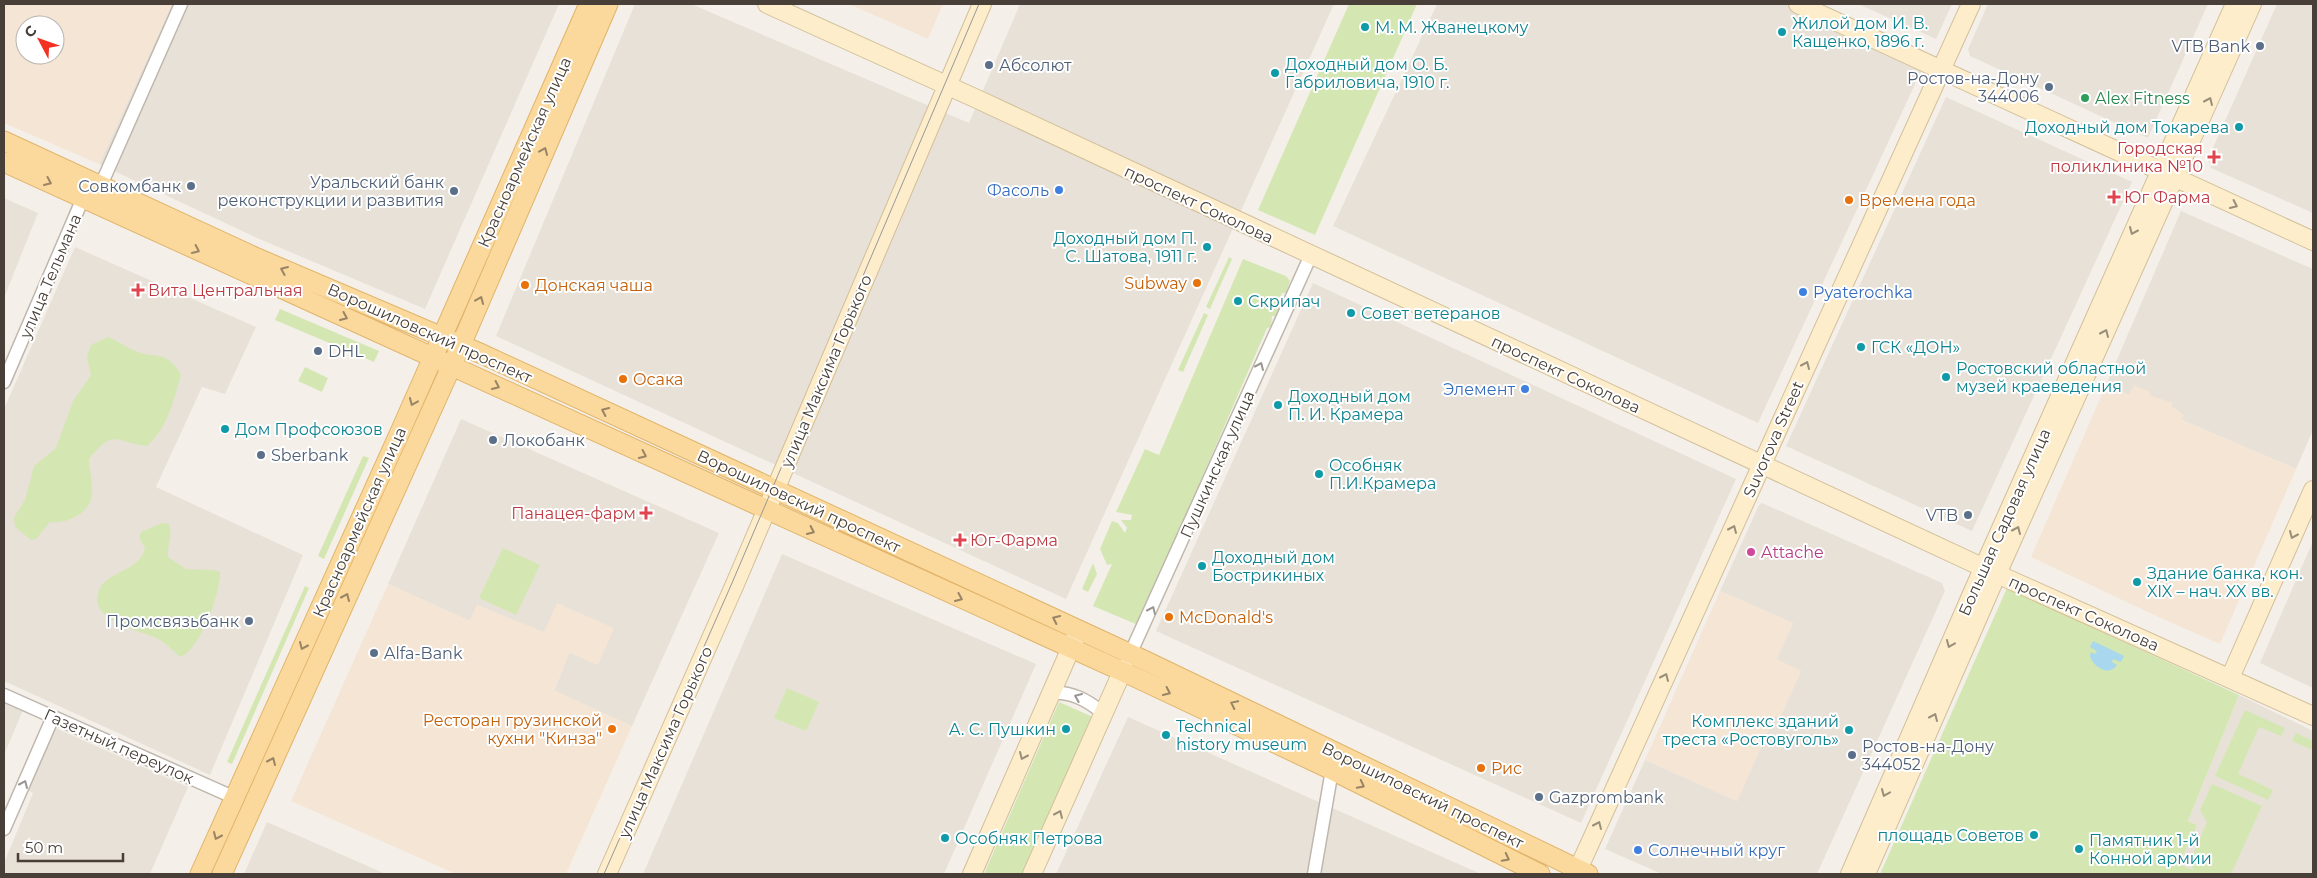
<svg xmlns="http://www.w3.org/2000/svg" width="2317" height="878" viewBox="0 0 2317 878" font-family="Montserrat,sans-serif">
  <rect width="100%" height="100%" fill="#f4f0e9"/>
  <path fill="#e8e1d7" d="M172 4H559L425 309 257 238 99 164Z
    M635 4H691L969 123 1020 4H1334L1066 599 496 336Z
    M1437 4H1785L1923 67 1758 423 1333 226Z
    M1858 4H1952L1936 39Z
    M1988 4H2208L2148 138 1970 56 1968 49Z
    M2277 4H2313V213L2211 168 2208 159Z
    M1946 97 2132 182 1972 531 1786 446Z
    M4 198 38 213 4 298Z
    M2181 211 2313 269V430L2296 469 2182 420 2177 410 2149 395 2150 392 2129 395 2106 385Z
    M75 247 256 327 225 394 202 387 156 487 303 555 210 775 4 681V409Z
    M1313 283 1736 479 1581 823 1156 631Z
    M461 419 719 533 632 726 554 691 569 653 544 633 477 605 470 621 388 584Z
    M1762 503 1942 583 1945 591 1817 874H1662L1605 849 1645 760 1737 801 1775 715 1780 717 1801 671 1776 660 1793 623 1720 591 1759 505Z
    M2313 541V688L2260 663Z
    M782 554 1036 664 944 874H643Z
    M2239 695 2313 731V874H2201L2179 864 2197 825 2188 821Z
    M4 701 23 710 4 755Z
    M1128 717 1481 874H1056Z
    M51 726 188 787 150 874H4V863L33 793 24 788Z
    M267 822 386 874H244Z"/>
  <path fill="#f5e5d5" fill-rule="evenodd" d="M4 4H172L99 164 4 123ZM25 25H55V55H25Z
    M849 4H943L928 39Z
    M2106 385 2129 395 2134 385 2150 392 2149 395 2173 403 2171 407 2184 415 2182 420 2296 469 2220 644 2165 620 2031 557Z
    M388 584 470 621 477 605 544 632 557 603 614 628 598 665 569 653 554 690 632 726 566 874H456L291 801Z
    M1720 591 1793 623 1777 659 1801 671 1780 718 1775 716 1737 801 1645 760Z"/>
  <path fill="#d4e7b3" d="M1349 4H1417L1315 235 1258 210Z
    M1229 257 1232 259 1210 309 1206 307Z
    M1243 259 1286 276 1290 281 1286 293H1282L1278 302H1282L1277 316H1272L1271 327 1267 328 1138 625 1093 606 1112 564 1107 565 1100 549 1112 521 1118 523 1125 533 1127 528 1121 520H1131L1132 515 1116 512 1145 449 1159 455Z
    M280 309 379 351 374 362 275 320Z
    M1204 313 1208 315 1183 372 1178 370Z
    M108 337C117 340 124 346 133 350 157 361 163 347 181 374 174 400 168 428 147 446 115 443 115 427 89 459 89 469 93 484 92 494 90 514 67 524 50 522L36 539 31 540 15 527 14 517 25 500 34 466 56 448 73 401 91 375 87 357 91 345Z
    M305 367 328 378 322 392 298 381Z
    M363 456 369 458 324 559 318 556Z
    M162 523 169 524C173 534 167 546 168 557L186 569 213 570 220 572C221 592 200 651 180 657 173 651 165 642 156 638 139 630 84 620 100 588 109 571 140 571 145 548L139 538 141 532Z
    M503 548 540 565 516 615 479 598Z
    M1093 563 1097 574 1088 592 1082 589Z
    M305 586 309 588 232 764 227 762Z
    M2007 588 2239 695 2188 821 2197 825 2179 864 2193 870 2190 861 2207 822 2200 810 2212 784 2262 806 2231 874H1880Z
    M787 688 819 702 806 731 774 718Z
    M1059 702 1093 717 1023 874H984Z
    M2245 710 2285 728 2281 736 2259 727 2238 774 2273 790 2268 800 2215 776Z
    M2296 733 2313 741V750L2292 741Z"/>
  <path fill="#a8d7ee" d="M2093 641 2124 656 2121 662 2113 659 2112 662 2117 665C2109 677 2093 667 2090 656L2091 652 2095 654 2097 651 2090 647Z"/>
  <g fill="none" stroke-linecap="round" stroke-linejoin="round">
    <defs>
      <path id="street" d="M101 185 181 4
        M4 382 83 198
        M1122 672 1311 255
        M1050 693C1071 691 1087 700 1103 713
        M4 695 233 797
        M4 829 53 717
        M1314 874 1332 770"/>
      <path id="secondary" d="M767 4 977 99 1997 574 2313 716
        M1798 4 2313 241
        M2230 678 2313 490
        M607 874 735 584 982 4
        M972 874 1077 634
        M1032 874 1122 672
        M1576 874 1971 4
        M1850 874 1974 589 2235 4
        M1866 874 1997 574 2252 4"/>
      <path id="primary" d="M4 141 257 258 482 354 1146 661 1588 874
        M4 162 1137 678 1332 770 1540 874
        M200 874 400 432 589 4
        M222 874 461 345 608 4"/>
    </defs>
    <use href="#street" stroke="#bfb7ac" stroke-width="15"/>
    <use href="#secondary" stroke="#d2bf9a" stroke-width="20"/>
    <use href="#primary" stroke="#e0b46b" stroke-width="21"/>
    <use href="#street" stroke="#fff" stroke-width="12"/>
    <use href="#secondary" stroke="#fdedca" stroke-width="18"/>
    <use href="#primary" stroke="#fbd89b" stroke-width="19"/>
    <path stroke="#989898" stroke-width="1" d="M604 874 732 583 979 4"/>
  </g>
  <defs><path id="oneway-chevron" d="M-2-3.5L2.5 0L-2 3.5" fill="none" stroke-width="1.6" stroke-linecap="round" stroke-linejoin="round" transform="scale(1.25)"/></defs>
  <g stroke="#998e7a">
    <use href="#oneway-chevron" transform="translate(2209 101) rotate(-66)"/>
    <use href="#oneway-chevron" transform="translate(2234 205) rotate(25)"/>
    <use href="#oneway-chevron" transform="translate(2133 231) rotate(114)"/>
    <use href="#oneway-chevron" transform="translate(2105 333) rotate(-66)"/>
    <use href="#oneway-chevron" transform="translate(1806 365) rotate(-66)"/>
    <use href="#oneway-chevron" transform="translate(1733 529) rotate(-66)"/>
    <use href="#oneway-chevron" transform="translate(2017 530) rotate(-66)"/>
    <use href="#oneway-chevron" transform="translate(2293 535) rotate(114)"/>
    <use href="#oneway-chevron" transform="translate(1950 644) rotate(113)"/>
    <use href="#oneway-chevron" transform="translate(1665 677) rotate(-66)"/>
    <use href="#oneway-chevron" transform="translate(1934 717) rotate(-66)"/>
    <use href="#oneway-chevron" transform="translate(1023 756) rotate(114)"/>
    <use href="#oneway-chevron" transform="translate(1885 793) rotate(113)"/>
    <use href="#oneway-chevron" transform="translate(1059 814) rotate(-66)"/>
    <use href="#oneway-chevron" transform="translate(1598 825) rotate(-66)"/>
  </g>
  <g stroke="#998465">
    <use href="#oneway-chevron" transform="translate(544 151) rotate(-67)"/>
    <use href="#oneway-chevron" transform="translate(48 182) rotate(24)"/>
    <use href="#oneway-chevron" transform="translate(196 250) rotate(25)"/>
    <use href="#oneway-chevron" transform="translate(284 270) rotate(-157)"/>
    <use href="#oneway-chevron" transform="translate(480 300) rotate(-67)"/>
    <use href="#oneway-chevron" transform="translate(344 317) rotate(24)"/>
    <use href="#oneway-chevron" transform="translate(496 386) rotate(25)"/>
    <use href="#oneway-chevron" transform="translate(413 402) rotate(113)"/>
    <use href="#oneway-chevron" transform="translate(605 411) rotate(-155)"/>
    <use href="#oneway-chevron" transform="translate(643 455) rotate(25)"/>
    <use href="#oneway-chevron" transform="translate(811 531) rotate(25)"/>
    <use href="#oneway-chevron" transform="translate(346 597) rotate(-66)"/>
    <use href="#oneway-chevron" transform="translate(959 598) rotate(24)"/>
    <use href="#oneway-chevron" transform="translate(1056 619) rotate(-155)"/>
    <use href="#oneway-chevron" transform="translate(303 646) rotate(114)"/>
    <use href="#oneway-chevron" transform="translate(1167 692) rotate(25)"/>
    <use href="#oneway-chevron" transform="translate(1234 704) rotate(-154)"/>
    <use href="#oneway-chevron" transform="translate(272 761) rotate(-66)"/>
    <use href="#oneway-chevron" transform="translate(1361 785) rotate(27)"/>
    <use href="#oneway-chevron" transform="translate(217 836) rotate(114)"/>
    <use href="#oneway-chevron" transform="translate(1506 858) rotate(27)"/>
  </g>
  <g stroke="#9a9692">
    <use href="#oneway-chevron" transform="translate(1260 366) rotate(-66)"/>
    <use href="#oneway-chevron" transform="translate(1152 610) rotate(-66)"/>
    <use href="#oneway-chevron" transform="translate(1078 697) rotate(-157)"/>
    <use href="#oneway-chevron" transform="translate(24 784) rotate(-66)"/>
  </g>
  <g fill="#0f9aa8" stroke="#fff" stroke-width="2">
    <circle cx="1365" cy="27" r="5"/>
    <circle cx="1782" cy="32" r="5"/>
    <circle cx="1275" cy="73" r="5"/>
    <circle cx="2239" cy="127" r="5"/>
    <circle cx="1207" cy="247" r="5"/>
    <circle cx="1238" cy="301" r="5"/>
    <circle cx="1351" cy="313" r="5"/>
    <circle cx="1861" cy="347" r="5"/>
    <circle cx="1946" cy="377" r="5"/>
    <circle cx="1278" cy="405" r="5"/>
    <circle cx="225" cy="429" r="5"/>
    <circle cx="1319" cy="474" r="5"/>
    <circle cx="1202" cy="566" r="5"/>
    <circle cx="2137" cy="582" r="5"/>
    <circle cx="1066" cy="729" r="5"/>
    <circle cx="1849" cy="730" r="5"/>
    <circle cx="1166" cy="735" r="5"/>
    <circle cx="2034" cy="835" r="5"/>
    <circle cx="945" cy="838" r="5"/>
    <circle cx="2079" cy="849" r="5"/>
  </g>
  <g fill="#5c6f8a" stroke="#fff" stroke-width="2">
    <circle cx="2260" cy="46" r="5"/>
    <circle cx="989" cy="65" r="5"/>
    <circle cx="2049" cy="87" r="5"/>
    <circle cx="191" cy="186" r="5"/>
    <circle cx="454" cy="191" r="5"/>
    <circle cx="318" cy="351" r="5"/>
    <circle cx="493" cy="440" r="5"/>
    <circle cx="261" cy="455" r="5"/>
    <circle cx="1968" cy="515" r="5"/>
    <circle cx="249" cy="621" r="5"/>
    <circle cx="374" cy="653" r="5"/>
    <circle cx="1852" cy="755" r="5"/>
    <circle cx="1539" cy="797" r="5"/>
  </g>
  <circle fill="#2e9e5b" stroke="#fff" stroke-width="2" cx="2085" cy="98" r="5"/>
  <g fill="#e0444e" stroke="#fff" stroke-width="2">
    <path d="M2211.5 149.5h5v5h5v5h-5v5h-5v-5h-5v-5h5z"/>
    <path d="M2111.5 189.5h5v5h5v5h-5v5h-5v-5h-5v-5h5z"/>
    <path d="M135.5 282.5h5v5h5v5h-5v5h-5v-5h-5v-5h5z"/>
    <path d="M643.5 505.5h5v5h5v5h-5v5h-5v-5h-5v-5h5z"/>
    <path d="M957.5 532.5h5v5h5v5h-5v5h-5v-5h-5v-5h5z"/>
  </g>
  <g fill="#3f7fe0" stroke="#fff" stroke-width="2">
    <circle cx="1059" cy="190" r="5"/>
    <circle cx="1803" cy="292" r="5"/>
    <circle cx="1525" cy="389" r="5"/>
    <circle cx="1638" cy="850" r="5"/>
  </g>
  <g fill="#e8710a" stroke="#fff" stroke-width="2">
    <circle cx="1849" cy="200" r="5"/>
    <circle cx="1197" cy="283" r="5"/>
    <circle cx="525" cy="285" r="5"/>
    <circle cx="623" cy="379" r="5"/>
    <circle cx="1169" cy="617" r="5"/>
    <circle cx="612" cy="729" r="5"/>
    <circle cx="1481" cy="768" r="5"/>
  </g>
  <circle fill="#d1479c" stroke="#fff" stroke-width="2" cx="1751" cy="552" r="5"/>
  <g text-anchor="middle" stroke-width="4" stroke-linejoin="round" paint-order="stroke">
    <g font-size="16" fill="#0d838f" stroke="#fff" text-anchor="start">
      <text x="1792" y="29">Жилой дом И. В.<tspan x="1792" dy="18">Кащенко, 1896 г.</tspan></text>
      <text x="1375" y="33">М. М. Жванецкому</text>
      <text x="1285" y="70">Доходный дом О. Б.<tspan x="1285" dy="18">Габриловича, 1910 г.</tspan></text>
      <text x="2229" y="133" text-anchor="end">Доходный дом Токарева</text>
      <text x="1197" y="244" text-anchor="end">Доходный дом П.<tspan x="1197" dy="18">С. Шатова, 1911 г.</tspan></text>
      <text x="1248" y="307">Скрипач</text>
      <text x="1361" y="319">Совет ветеранов</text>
      <text x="1871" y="353">ГСК «ДОН»</text>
      <text x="1956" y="374">Ростовский областной<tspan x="1956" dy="18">музей краеведения</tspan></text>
      <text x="1288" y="402">Доходный дом<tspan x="1288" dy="18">П. И. Крамера</tspan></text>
      <text x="235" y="435">Дом Профсоюзов</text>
      <text x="1329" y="471">Особняк<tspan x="1329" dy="18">П.И.Крамера</tspan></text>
      <text x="1212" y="563">Доходный дом<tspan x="1212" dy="18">Бострикиных</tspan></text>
      <text x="2147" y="579">Здание банка, кон.<tspan x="2147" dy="18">XIX – нач. XX вв.</tspan></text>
      <text x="1839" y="727" text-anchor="end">Комплекс зданий<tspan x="1839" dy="18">треста «Ростовуголь»</tspan></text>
      <text x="1176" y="732">Technical<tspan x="1176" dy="18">history museum</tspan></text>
      <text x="1056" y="735" text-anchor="end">А. С. Пушкин</text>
      <text x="2024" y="841" text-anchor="end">площадь Советов</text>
      <text x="955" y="844">Особняк Петрова</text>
      <text x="2089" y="846">Памятник 1-й<tspan x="2089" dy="18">Конной армии</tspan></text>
    </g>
    <g font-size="16" fill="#4e5e75" stroke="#fff" text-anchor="start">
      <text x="2250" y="52" text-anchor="end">VTB Bank</text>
      <text x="999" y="71">Абсолют</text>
      <text x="2039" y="84" text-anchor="end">Ростов-на-Дону<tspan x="2039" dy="18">344006</tspan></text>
      <text x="444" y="188" text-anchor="end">Уральский банк<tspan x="444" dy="18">реконструкции и развития</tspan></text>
      <text x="181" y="192" text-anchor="end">Совкомбанк</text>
      <text x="328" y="357">DHL</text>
      <text x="503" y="446">Локобанк</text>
      <text x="271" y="461">Sberbank</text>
      <text x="1958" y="521" text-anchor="end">VTB</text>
      <text x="239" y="627" text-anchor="end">Промсвязьбанк</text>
      <text x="384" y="659">Alfa-Bank</text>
      <text x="1862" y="752">Ростов-на-Дону<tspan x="1862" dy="18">344052</tspan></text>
      <text x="1549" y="803">Gazprombank</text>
    </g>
    <g font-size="16" fill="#27864d" stroke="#fff" text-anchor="start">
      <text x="2095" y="104">Alex Fitness</text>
    </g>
    <g font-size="16" fill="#be3a42" stroke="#fff" text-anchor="start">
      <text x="2203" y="154" text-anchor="end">Городская<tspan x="2203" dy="18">поликлиника №10</tspan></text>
      <text x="2124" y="203">Юг Фарма</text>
      <text x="148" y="296">Вита Центральная</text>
      <text x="636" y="519" text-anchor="end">Панацея-фарм</text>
      <text x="970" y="546">Юг-Фарма</text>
    </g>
    <g font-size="16" fill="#484038" stroke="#fff">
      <text transform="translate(524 152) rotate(-66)" y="6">Красноармейская улица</text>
      <text transform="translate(1199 204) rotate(25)" y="6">проспект Соколова</text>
      <text transform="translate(50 276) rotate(-67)" y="6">улица Тельмана</text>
      <text transform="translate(430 333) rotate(24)" y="6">Ворошиловский проспект</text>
      <text transform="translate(826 371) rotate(-67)" y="6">улица Максима Горького</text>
      <text transform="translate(1566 374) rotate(25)" y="6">проспект Соколова</text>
      <text transform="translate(1773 439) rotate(-66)" y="6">Suvorova Street</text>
      <text transform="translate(1217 464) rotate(-66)" y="6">Пушкинская улица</text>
      <text transform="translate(799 501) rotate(25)" y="6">Ворошиловский проспект</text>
      <text transform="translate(359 522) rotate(-66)" y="6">Красноармейская улица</text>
      <text transform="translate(2004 522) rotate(-66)" y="6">Большая Садовая улица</text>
      <text transform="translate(2084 613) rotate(24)" y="6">проспект Соколова</text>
      <text transform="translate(665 742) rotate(-66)" y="6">улица Максима Горького</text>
      <text transform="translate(119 746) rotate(24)" y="6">Газетный переулок</text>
      <text transform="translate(1423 795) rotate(26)" y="6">Ворошиловский проспект</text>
    </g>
    <g font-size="16" fill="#366cbe" stroke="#fff" text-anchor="end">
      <text x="1049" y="196">Фасоль</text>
      <text x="1813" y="298" text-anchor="start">Pyaterochka</text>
      <text x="1515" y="395">Элемент</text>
      <text x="1648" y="856" text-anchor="start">Солнечный круг</text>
    </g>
    <g font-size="16" fill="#c56008" stroke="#fff" text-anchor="start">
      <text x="1859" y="206">Времена года</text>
      <text x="1187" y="289" text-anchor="end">Subway</text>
      <text x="535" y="291">Донская чаша</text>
      <text x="633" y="385">Осака</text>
      <text x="1179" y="623">McDonald's</text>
      <text x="602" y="726" text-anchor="end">Ресторан грузинской<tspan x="602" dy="18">кухни "Кинза"</tspan></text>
      <text x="1491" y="774">Рис</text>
    </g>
    <g font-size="16" fill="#b23c85" stroke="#fff" text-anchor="start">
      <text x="1761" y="558">Attache</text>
    </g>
  </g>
  <rect width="2317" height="878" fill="none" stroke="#484038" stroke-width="10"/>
  <g transform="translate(40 40) rotate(311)"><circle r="24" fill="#ffffff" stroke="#b6b3af"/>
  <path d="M0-4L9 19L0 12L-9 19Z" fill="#f33021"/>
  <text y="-8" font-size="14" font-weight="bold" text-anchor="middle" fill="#484038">С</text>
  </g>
  <path d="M18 853v8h105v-8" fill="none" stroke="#484038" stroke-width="2.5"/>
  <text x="25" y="853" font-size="15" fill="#484038" stroke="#ffffff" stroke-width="4" paint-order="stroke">50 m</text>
</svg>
